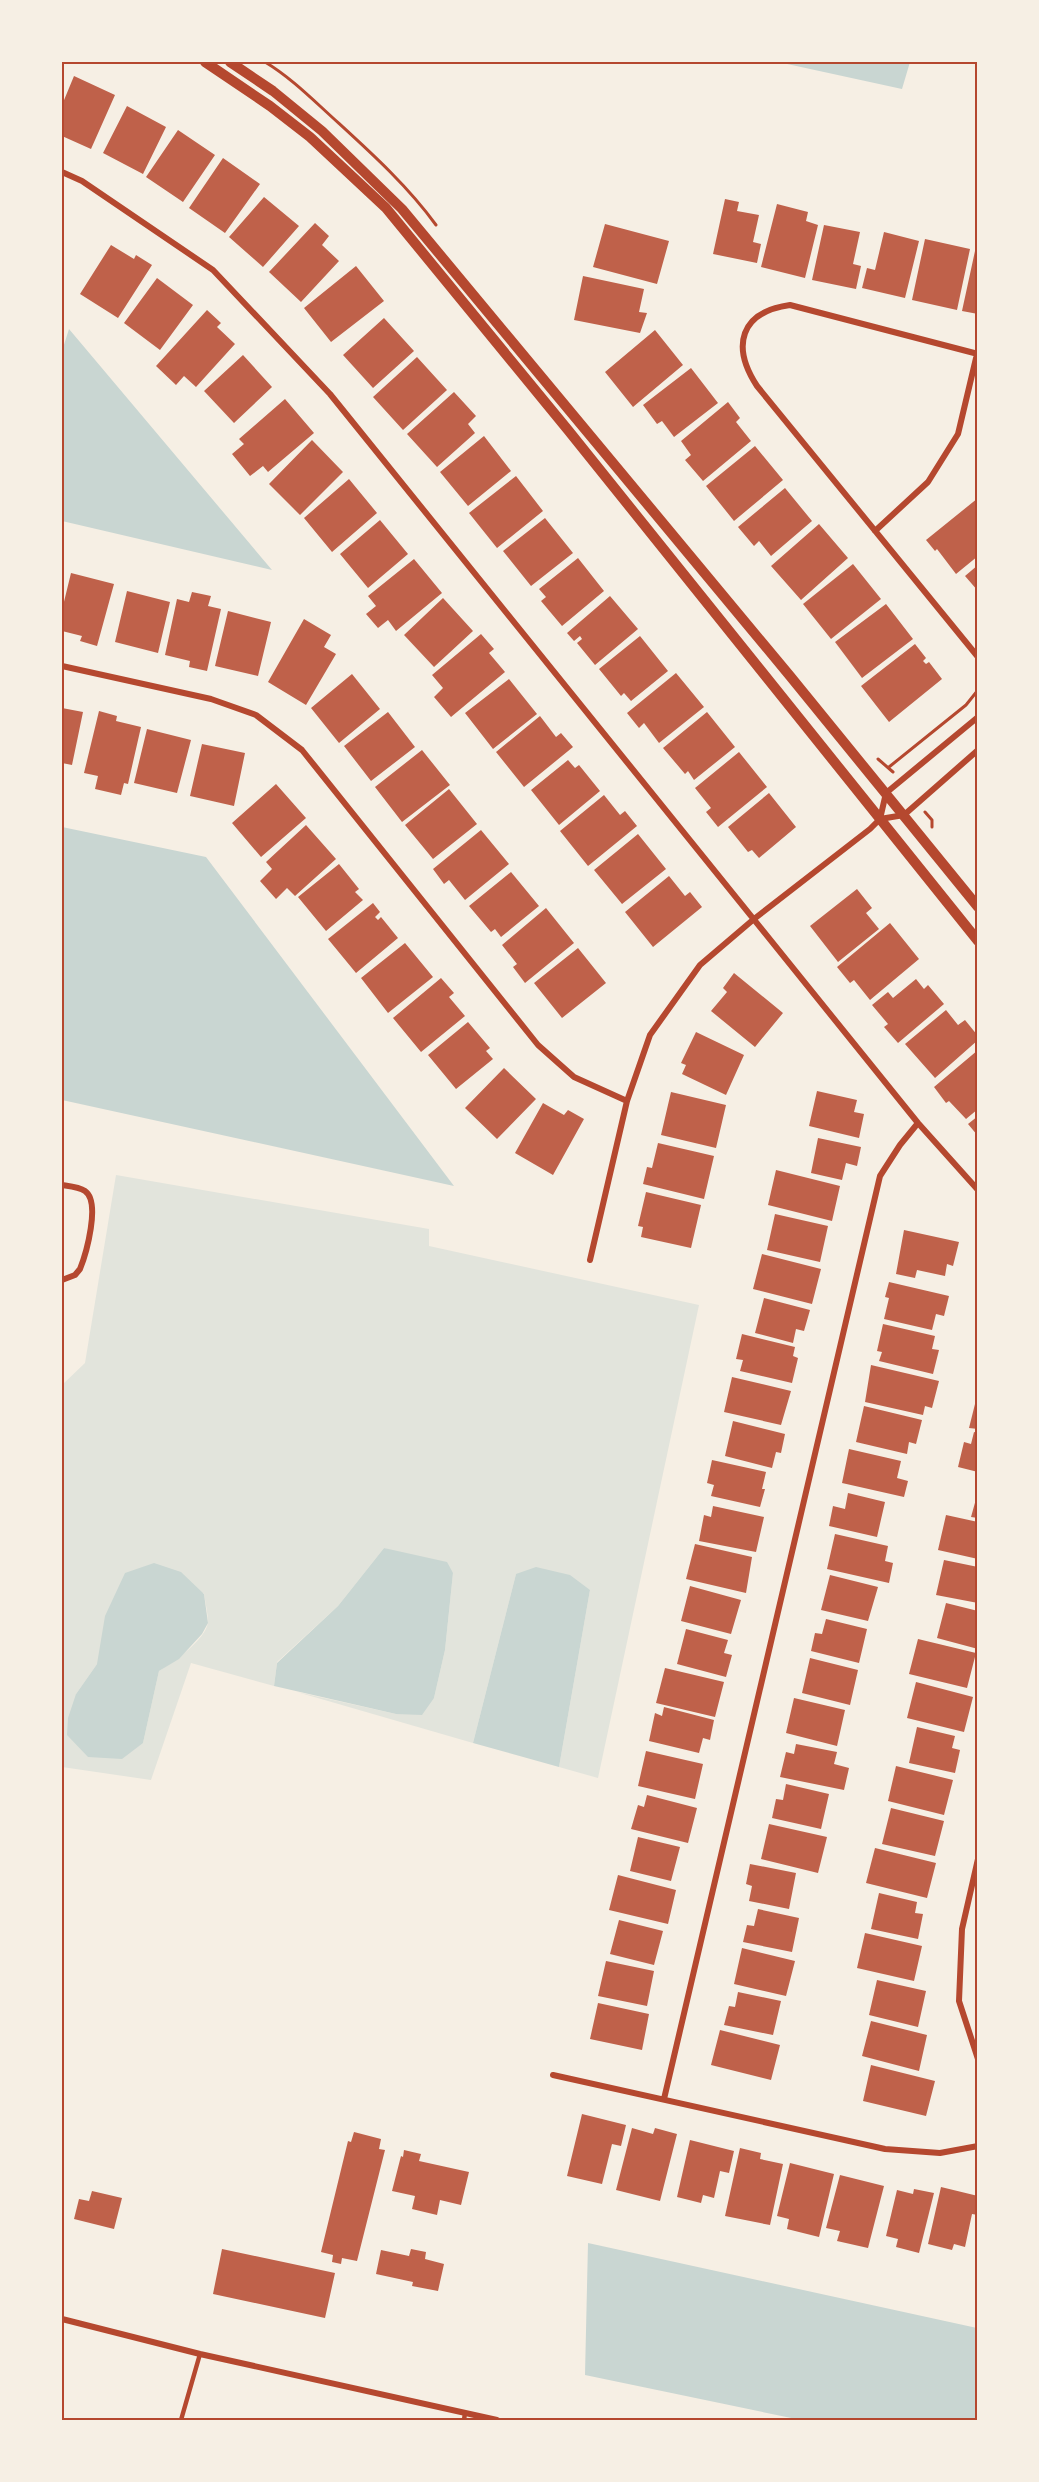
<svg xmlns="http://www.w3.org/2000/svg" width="1039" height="2482" viewBox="0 0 1039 2482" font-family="'Golos Text',sans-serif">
  <rect width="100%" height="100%" fill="#f6efe4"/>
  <path fill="#e2e4dc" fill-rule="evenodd" d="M116 1175 429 1229V1246L699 1305 598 1778 559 1767 590 1590 516 1574 473 1743 297 1692 396 1714 434 1698 445 1650 453 1573 384 1548 338 1606 277 1662 274 1686 191 1663 151 1780 62 1767V1385L85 1363ZM204 1593C205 1602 208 1613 208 1622 206 1640 173 1662 159 1671L143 1743 76 1694 97 1664Z"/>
  <path fill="#c9d6d2" d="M778 62H910L902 89Z
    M69 329 272 570 62 521V351Z
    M62 827 206 857 454 1186 62 1100Z
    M384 1548 447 1562 453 1573 445 1650 434 1698 422 1715 396 1714 274 1686 277 1663 338 1606Z
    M154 1563 181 1572 204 1594 208 1623 202 1634 179 1659 159 1671 143 1743 122 1759 88 1757 67 1735 68 1718 76 1694 97 1664 105 1616 125 1573Z
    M536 1567 570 1575 590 1590 559 1767 473 1743 516 1574Z
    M588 2243 977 2328V2420H801L585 2375Z"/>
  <path fill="#bf614a" d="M74 76 115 95 91 149 62 136V105Z
    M127 106 166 127 143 174 103 153Z
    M178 130 215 155 183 202 146 177Z
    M223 158 260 184 225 233 189 208Z
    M264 197 299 226 263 267 229 237Z
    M725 199 739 202 737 211 759 215 753 242 761 244 757 263 713 254Z
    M777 204 808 212 806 221 818 225 805 278 761 267Z
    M315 223 329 236 322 245 339 261 301 302 269 272Z
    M605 224 669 241 657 284 593 267Z
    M824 225 860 232 853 264 861 266 856 289 812 280Z
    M884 232 919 241 905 298 862 288 867 268 875 270Z
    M925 239 970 249 957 310 912 300Z
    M111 245 134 259 136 255 152 265 118 318 80 294Z
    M975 251H978V314L962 311Z
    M356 266 384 301 331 342 304 308Z
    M583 276 644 289 639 312 647 313 640 333 574 320Z
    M157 278 193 305 160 350 124 323Z
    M207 310 221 323 217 327 235 344 196 387 184 376 176 385 156 366Z
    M384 318 414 351 373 388 343 355Z
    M655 330 683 365 633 407 605 372Z
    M243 355 272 387 234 423 204 391Z
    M417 357 447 390 403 430 373 397Z
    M691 368 718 403 674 437 662 421 657 424 643 405Z
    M454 392 476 416 468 424 475 433 437 467 407 434Z
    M285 399 314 433 268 472 263 466 250 476 232 454 244 444 239 439Z
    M728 402 740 418 736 422 751 441 703 481 685 460 691 455 681 441Z
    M484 436 511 471 468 506 440 472Z
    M312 440 343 472 300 515 269 484Z
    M755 446 783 480 734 521 706 486Z
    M516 476 543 511 497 548 469 513Z
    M349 479 377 513 332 552 304 518Z
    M785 488 812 521 771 556 759 541 754 546 738 527Z
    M978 498V556L956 574 937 549 935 551 926 540Z
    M545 518 573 553 531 586 503 551Z
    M380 520 408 554 368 588 340 554Z
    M819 524 848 558 801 600 771 566Z
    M578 558 604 591 562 626 541 601 546 597 539 589Z
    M414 559 442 593 396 631 388 620 378 628 366 614 376 606 368 596Z
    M853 564 881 599 831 639 803 604Z
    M978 565V591L965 576Z
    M71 573 114 584 97 646 80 641 82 636 62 631V610Z
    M127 591 170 602 158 653 115 642Z
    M192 592 211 596 208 606 221 609 207 671 189 667 190 661 165 655 177 599 189 602Z
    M610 596 638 629 595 665 577 643 582 639 580 636 574 641 567 633Z
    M443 598 473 631 434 667 404 635Z
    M886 604 913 639 862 678 835 642Z
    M228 611 271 622 258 676 215 666Z
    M304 619 331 635 324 647 336 654 306 705 268 682Z
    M481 634 494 649 489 653 505 672 451 717 434 697 443 688 432 675Z
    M640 636 668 671 631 701 624 693 621 696 599 669Z
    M915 644 926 658 923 661 926 664 929 662 942 679 889 722 861 686Z
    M676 673 704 707 659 743 644 723 639 728 627 713Z
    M352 674 380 709 339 743 311 708Z
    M509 679 537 714 493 749 465 713Z
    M62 708 83 712 72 765 62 763Z
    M99 711 117 716 116 721 141 727 128 784 124 783 121 795 95 789 98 776 84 773Z
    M388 712 415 747 371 781 344 746Z
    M707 712 735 747 694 780 688 771 685 774 663 748Z
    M540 716 556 737 561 733 573 747 524 787 496 752Z
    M147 729 191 740 177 793 134 783Z
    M202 744 245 753 234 806 190 796Z
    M422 750 450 785 402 822 375 787Z
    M739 752 767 787 718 827 706 812 711 808 695 788Z
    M568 760 575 768 579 765 600 791 559 825 531 790Z
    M276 784 306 818 261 857 232 823Z
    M449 789 477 824 433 859 405 825Z
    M769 793 796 827 759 858 752 850 748 852 728 827Z
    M604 795 620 815 625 811 637 826 588 866 560 831Z
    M306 825 336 859 295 896 287 888 276 899 260 881 272 869 266 862Z
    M481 830 509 864 465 900 449 880 444 884 433 869Z
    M638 834 666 869 622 904 594 870Z
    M339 864 359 889 355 892 363 900 326 931 298 897Z
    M511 872 539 906 501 937 495 929 491 932 469 906Z
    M669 876 685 896 690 892 702 907 653 947 625 912Z
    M857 889 872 908 866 913 879 929 838 962 810 926Z
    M373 903 380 912 375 917 378 920 381 917 398 938 356 973 328 939Z
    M546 908 574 943 525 983 513 967 517 964 502 945Z
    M890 923 919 959 870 1000 854 980 850 983 837 967Z
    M405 943 433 977 388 1013 361 978Z
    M578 948 606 983 562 1018 534 983Z
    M734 973 783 1013 755 1047 711 1011 727 992 723 988Z
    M441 978 454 993 449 997 465 1016 421 1052 393 1018Z
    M916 979 924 989 928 985 944 1004 898 1043 884 1027 888 1024 872 1005 888 992 893 998Z
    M946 1010 958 1025 965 1020 978 1036V1040L935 1078 905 1044Z
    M468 1022 490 1048 486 1051 493 1059 456 1089 428 1055Z
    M696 1032 744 1055 726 1095 682 1074 686 1065 681 1063Z
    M978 1050V1109L966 1119 949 1101 946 1103 934 1087Z
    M504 1068 536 1099 497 1139 465 1108Z
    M817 1091 857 1100 854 1112 864 1114 859 1138 809 1126Z
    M671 1092 726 1105 716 1148 661 1135Z
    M543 1103 564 1115 568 1110 584 1119 553 1175 515 1153Z
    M978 1116V1136L968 1124Z
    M818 1138 861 1147 857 1166 846 1163 842 1180 811 1173Z
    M658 1143 714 1156 704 1199 643 1184 647 1167 652 1168Z
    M776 1170 840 1186 832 1221 768 1205Z
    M646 1192 701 1205 691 1248 641 1237 643 1227 638 1226Z
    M775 1214 828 1226 820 1262 767 1250Z
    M904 1230 959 1242 953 1266 947 1264 945 1276 917 1270 915 1278 896 1274Z
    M762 1254 821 1269 812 1304 753 1289Z
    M889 1282 949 1296 944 1316 936 1314 932 1330 884 1319 889 1298 885 1297Z
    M764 1298 810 1310 804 1331 796 1329 793 1343 755 1333Z
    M883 1324 935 1336 932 1349 939 1350 933 1374 879 1361 882 1352 877 1351Z
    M742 1334 795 1347 793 1356 798 1358 792 1383 740 1371 743 1360 736 1359Z
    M871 1365 939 1381 932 1408 925 1406 923 1415 865 1402Z
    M732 1377 791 1391 781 1425 724 1412Z
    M977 1396H978V1429L969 1428Z
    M864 1406 922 1420 916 1444 909 1442 907 1454 856 1442Z
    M733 1421 785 1434 781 1453 776 1452 772 1468 725 1456Z
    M974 1432 978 1433V1472L958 1467 964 1442 971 1444Z
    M849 1449 901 1461 897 1478 908 1481 904 1497 842 1483Z
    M712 1460 766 1472 762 1489H765L760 1507 711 1496 714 1485 707 1483Z
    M978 1492V1518L971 1517Z
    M848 1493 885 1502 877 1537 829 1526 833 1506 845 1509Z
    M713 1506 764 1517 756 1552 699 1541 704 1515 711 1517Z
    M946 1515 978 1522V1559L938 1550Z
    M835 1534 888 1546 885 1561 893 1563 889 1583 827 1569Z
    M695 1544 752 1557 746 1593 686 1579Z
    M944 1560 978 1567V1603L936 1595Z
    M830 1575 878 1587 868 1621 821 1610Z
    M690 1586 741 1600 731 1634 681 1621Z
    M946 1603 978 1611V1649L937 1638Z
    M826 1619 867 1629 859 1663 811 1651 815 1633 822 1634Z
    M686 1629 728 1640 724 1653 732 1655 726 1677 677 1664Z
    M918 1639 976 1653 967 1688 909 1674Z
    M810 1658 858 1670 850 1705 802 1693Z
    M665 1668 724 1682 715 1717 656 1703Z
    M916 1682 973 1697 964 1732 907 1718Z
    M794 1698 845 1710 837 1746 786 1733Z
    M664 1707 714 1720 710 1740 703 1738 699 1753 649 1741 655 1713 662 1716Z
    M917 1727 955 1736 952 1748 960 1750 955 1773 909 1763Z
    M796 1744 837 1752 834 1764 849 1768 844 1790 780 1777 786 1752 794 1754Z
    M646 1751 703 1764 695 1799 638 1786Z
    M896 1766 953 1780 944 1815 888 1801Z
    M786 1784 829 1794 821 1829 772 1818 776 1799 783 1800Z
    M647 1795 697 1808 688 1843 631 1829 638 1805 644 1807Z
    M891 1808 944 1821 935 1856 882 1844Z
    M769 1824 827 1837 818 1873 761 1859Z
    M638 1837 680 1847 671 1881 630 1871Z
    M875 1848 936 1863 927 1898 866 1883Z
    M750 1864 796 1873 789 1909 749 1901 752 1886 746 1884Z
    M618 1875 676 1890 668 1924 609 1910Z
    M879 1893 917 1902 915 1913 923 1914 918 1939 871 1929Z
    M758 1909 799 1918 792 1952 743 1942 747 1925 754 1926Z
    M619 1920 663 1931 654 1965 610 1954Z
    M865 1933 922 1946 914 1981 857 1968Z
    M742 1948 795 1961 786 1996 734 1984Z
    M606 1961 654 1971 647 2006 598 1996Z
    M877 1980 926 1991 918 2027 869 2015Z
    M738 1992 781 2001 773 2035 724 2025 729 2006 735 2007Z
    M598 2003 649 2014 642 2050 590 2039Z
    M871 2021 927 2035 919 2071 862 2056Z
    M720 2030 780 2045 771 2080 711 2065Z
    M871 2065 935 2081 926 2116 863 2101Z
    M582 2114 626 2125 621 2146 612 2144 602 2184 567 2176Z
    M632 2128 653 2134 655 2128 677 2134 660 2201 616 2190Z
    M354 2132 381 2139 379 2149 385 2150 357 2261 342 2258 341 2264 332 2262 333 2255 321 2252 348 2141 351 2142Z
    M690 2140 734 2151 729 2173 720 2171 714 2198 703 2195 701 2203 677 2197Z
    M740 2148 761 2153 760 2159 783 2164 770 2225 725 2216Z
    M404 2150 421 2154 419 2161 469 2172 461 2205 440 2200 437 2215 412 2209 415 2196 392 2191 401 2156 403 2157Z
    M790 2163 834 2174 819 2237 787 2229 789 2219 777 2216Z
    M840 2175 884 2186 868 2248 837 2241 840 2231 826 2228Z
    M941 2187 978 2196V2215L972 2214 965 2247 954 2244 952 2250 928 2244Z
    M914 2189 934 2193 919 2253 896 2247 898 2239 886 2236 897 2190 913 2194Z
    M92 2191 122 2198 114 2229 74 2219 79 2199 89 2201Z
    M222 2249 335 2273 325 2318 213 2294Z
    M411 2249 426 2252 425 2259 444 2264 438 2291 412 2286 413 2282 376 2274 381 2250 409 2256Z"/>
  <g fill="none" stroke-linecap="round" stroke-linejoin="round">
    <path stroke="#b5482f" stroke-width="3" d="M265 62C290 77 311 98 333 118 369 151 407 185 436 225
      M878 759 893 772
      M889 767 966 705 978 690
      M925 812 932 820V827"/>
    <path stroke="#b5482f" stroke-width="4.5" d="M181 2420 200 2354
      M464 2420 465 2413"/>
    <path stroke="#b5482f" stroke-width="6" d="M62 172 82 181 213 270 330 394 918 1123 978 1190
      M978 354 790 305C740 312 731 346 757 386L978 657
      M875 531 928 482 958 434 977 354
      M62 666 211 699 256 715 302 750 538 1045 574 1077 627 1101
      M880 819 904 815 978 750
      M62 1185C68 1186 79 1187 85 1191 101 1202 86 1254 80 1269L75 1275 62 1280
      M590 1260 627 1101 650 1035 700 965 754 919 870 829 880 819 886 793 978 717
      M978 1859 962 1929 959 2001 978 2059
      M553 2075 885 2149 940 2153 978 2146
      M664 2099 880 1176 900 1145 918 1123
      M62 2319 200 2354 497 2420"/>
    <path stroke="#b5482f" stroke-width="10" d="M205 62 270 106 310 137 386 208 568 430 978 941
      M230 62 273 91 322 131 402 209 790 676 978 907"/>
  </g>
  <rect width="1039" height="2482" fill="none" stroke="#f6efe4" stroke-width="126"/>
  <rect x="63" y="63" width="913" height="2356" fill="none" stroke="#b5482f" stroke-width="2"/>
</svg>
